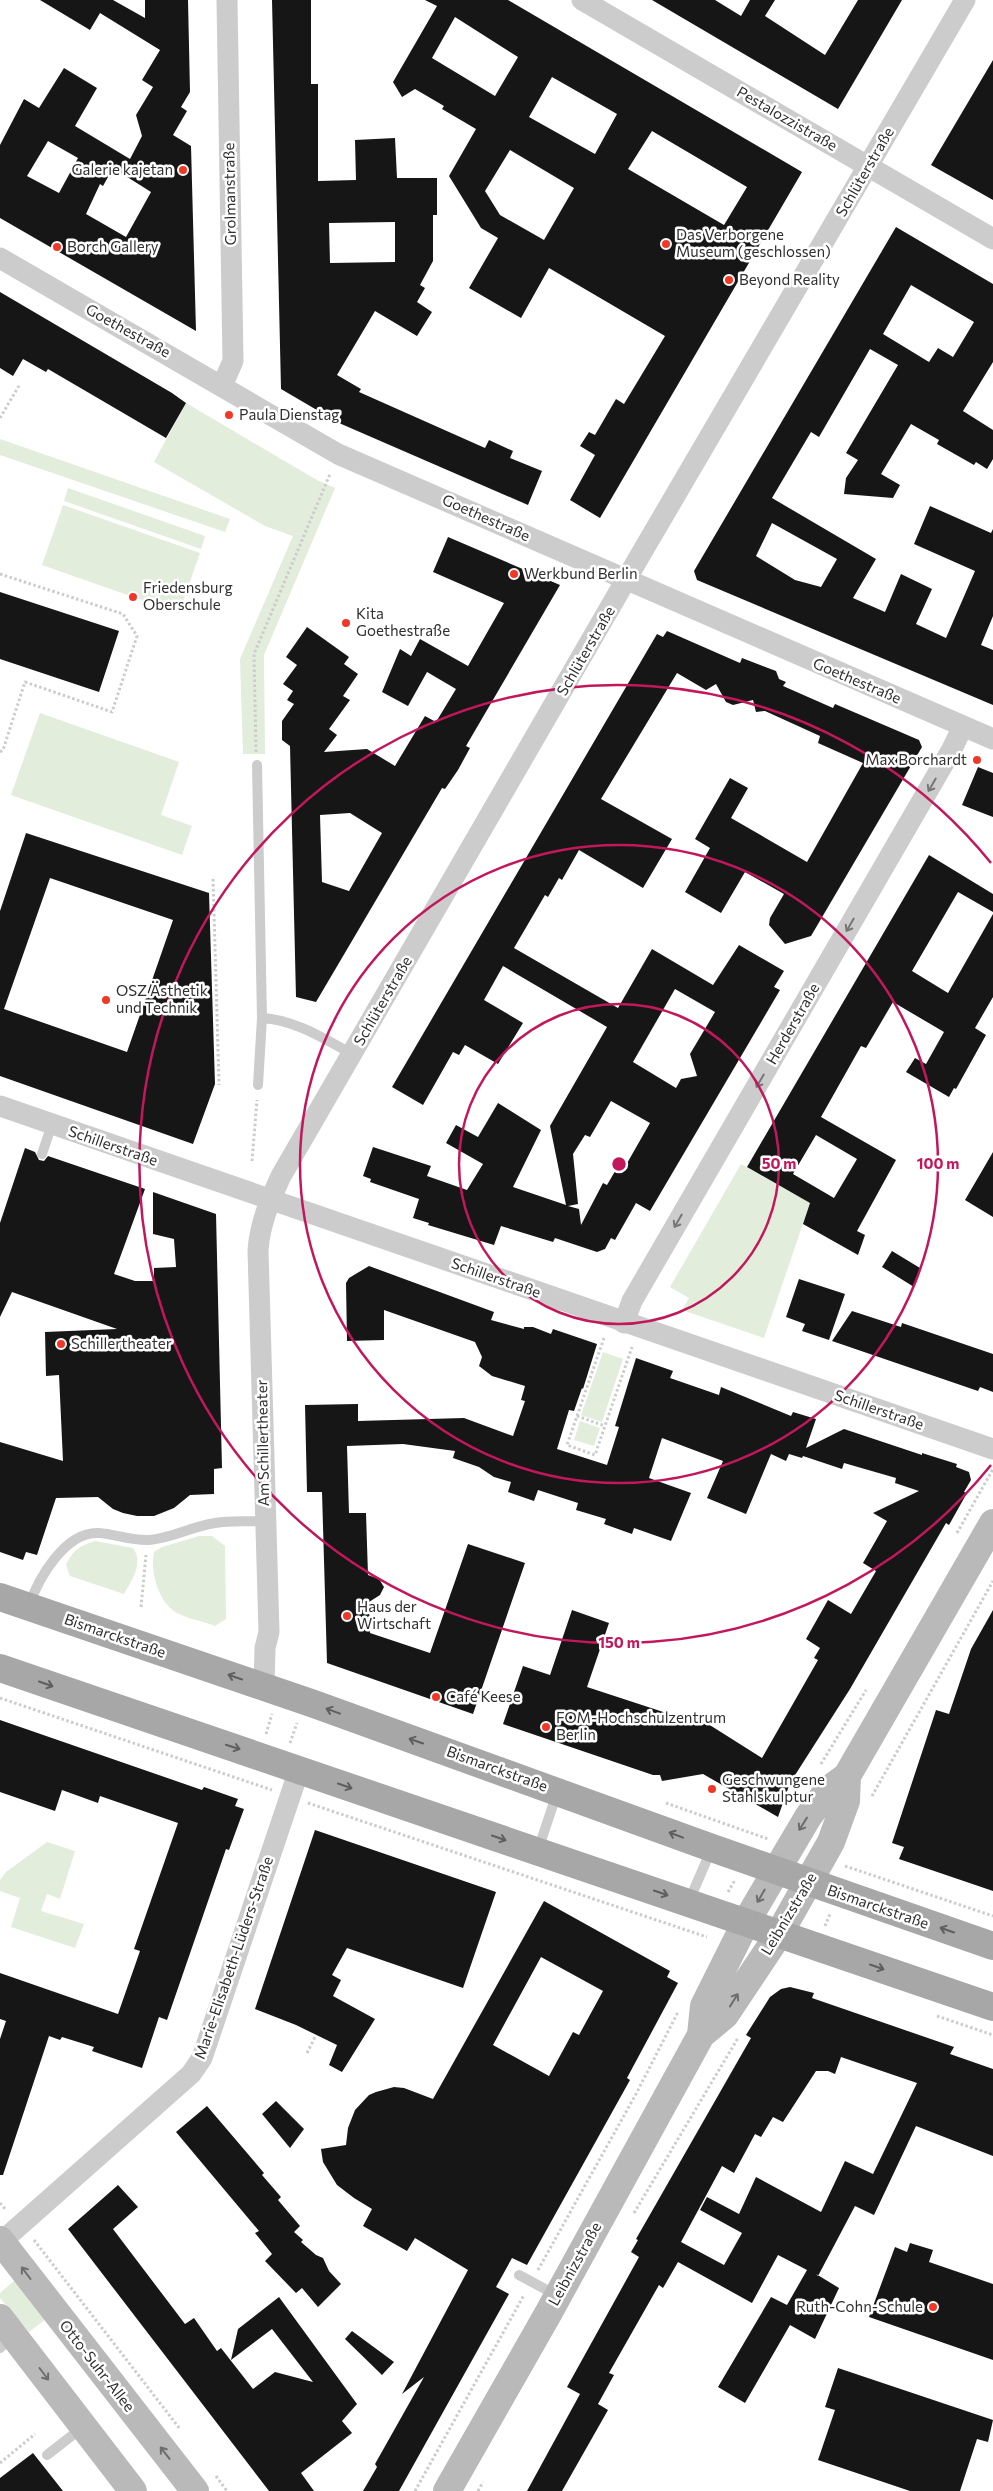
<svg xmlns="http://www.w3.org/2000/svg" width="993" height="2491" viewBox="0 0 993 2491" font-family="Commissioner,sans-serif">
  <rect width="100%" height="100%" fill="#fff"/>
  <path fill="#e2eddc" d="M186 403 317 480 335 488 264 655 265 754H243L240 659 293 536 265 526 154 462Z
    M0 439 230 519 225 532 0 455Z
    M68 488 205 536 201 549 64 501Z
    M63 505 200 553 179 613 42 565Z
    M40 713 179 762 161 815 192 826 182 855 11 795Z
    M741 1164 810 1203 764 1338 682 1310 689 1298 670 1287Z
    M603 1352 623 1359 602 1422 581 1415Z
    M580 1421 600 1428 594 1446 574 1440Z
    M199 1536H212L225 1546 226 1619 215 1626C203 1621 188 1619 177 1613 158 1602 150 1571 154 1552L162 1547Z
    M95 1541 133 1548C144 1563 132 1580 124 1594L70 1576 66 1565C73 1550 79 1546 95 1541Z
    M47 1842 75 1851 60 1899 47 1894 41 1911 84 1924 75 1948 11 1927 20 1898 0 1891V1880L6 1872Z
    M15 2280 46 2319 29 2332 0 2298V2293Z"/>
  <path fill="#161616" fill-rule="evenodd" d="M40 0H113L145 18V0H188L190 92 181 107 187 111 173 135 191 146 196 331 0 218V145L24 99 39 108 64 68 97 88 75 126 130 159 142 136 136 115 153 87 142 80 160 50 100 13 90 30ZM48 141 78 158 59 193 27 176ZM113 168 151 192 126 237 86 214 100 184 103 186Z
    M272 0H311V84H318V181L356 180 355 140 395 138 397 178H437V215H433V261L420 285 425 288 417 302 432 312 417 336 375 311 337 375 361 389 359 392 485 448 489 440 513 451 510 458 542 471 528 505 339 423 281 389ZM395 222V262L330 263 329 223Z
    M425 0H508L802 172 600 518 570 500 595 455 580 446 589 432 595 435 616 399 624 404 665 336 549 268 521 318 469 288 498 238 481 228 449 176 476 129 442 109 444 106 415 89 402 97 393 82 437 6ZM455 17 518 57 495 96 432 58ZM552 77 617 114 595 154 529 117ZM652 131 747 187 724 225 628 169ZM510 150 574 188 544 240 500 215 485 191Z
    M652 0H715L741 16 750 0H775L765 16 825 55 858 0H902L838 109Z
    M993 60V200L931 165Z
    M896 227 993 284V362L963 411 993 430V459L987 469 976 462 974 465 937 444 939 440 911 424 881 474 900 485 893 498 844 494 846 478 858 460 846 453 898 365 870 349 819 437 811 432 772 498 876 559 853 598 885 612 901 574 932 589 916 624 946 638 975 571 914 544 930 506 991 533 993 529V616L981 645 993 650V705L697 580 694 571ZM911 285 974 322 953 357 938 348 929 362 883 334ZM772 523 837 559 821 587 795 580 756 556Z
    M0 292 172 393 186 403 166 438 48 369 46 372 23 359 13 376 0 368Z
    M448 537 560 585 466 746 470 748 458 770 445 789 442 788 316 1002 296 997 290 746 282 740V721L294 704 287 700 293 691 283 684 297 665 286 657 307 627 349 657 344 664 358 674 343 696 350 700 329 729 337 735 324 752 367 749 395 766 425 716 436 722 456 689 427 672 408 706 382 692 400 649 411 656 420 639 468 666 504 603 433 572ZM350 813 382 833 349 891 322 882 320 815Z
    M0 592 119 631 99 692 0 659Z
    M667 631 740 663 742 658 776 671 779 679 786 682 783 686 833 708 835 704 919 740 922 747 811 936 785 944 769 925 770 918 784 894 745 872 721 913 685 892 710 848 695 839 730 778 748 788 731 818 807 862 863 763 818 743 820 736 765 711 756 712 753 700 733 705 726 702 716 684 706 690 677 673 601 799 672 839 643 888 579 850 562 880 559 878 548 897 545 895 514 948 618 1008 652 949 713 985 739 945 784 971 774 987 780 990 650 1211 636 1203 615 1240 611 1238 605 1249 597 1252 555 1238 553 1242 501 1226 494 1245 428 1225 429 1223 413 1218 419 1199 370 1182 371 1179 363 1176 373 1147 431 1166 427 1176 467 1190 483 1164 446 1143 456 1125 478 1137 498 1103 541 1130 513 1187 566 1205 550 1126 607 1027 503 966 484 1000 523 1023 498 1064 465 1045 459 1055 453 1052 423 1105 392 1087 657 634 663 637ZM675 989 715 1012 690 1054 697 1076 681 1079 676 1088 633 1062ZM611 1101 650 1123 626 1165 621 1161 607 1185 603 1183 581 1225 579 1209 568 1206 578 1204 573 1154 585 1135 590 1137Z
    M978 767 993 773V817L962 805Z
    M26 833 209 893 215 1084 193 1144 0 1076V911ZM50 878 173 920 127 1052 4 1009Z
    M929 855 993 894V912L958 892 912 971 948 993 993 914V997L975 1028 986 1035 956 1089 954 1088 949 1097 906 1072 915 1058 926 1064 944 1032 893 1002 866 1048 861 1046 821 1117 896 1160 857 1231 865 1235 858 1255 803 1224 810 1203 747 1167ZM816 1135 857 1159 834 1198 793 1174Z
    M25 1148 35 1152 39 1160 44 1161 48 1156 145 1189 114 1274 135 1281H154V1268L176 1267 174 1239 153 1234V1192L216 1214 222 1468 214 1469V1494L190 1495 174 1508 154 1516H137L123 1513 113 1509 98 1497 56 1498 37 1555 26 1552 23 1560 0 1552V1442L63 1461 59 1375 46 1376 45 1332 117 1329 12 1292 0 1317V1223Z
    M993 1152V1217L965 1200Z
    M892 1251 920 1268 914 1287 882 1267Z
    M369 1266 494 1312 491 1320 524 1329V1327H533L551 1334 553 1329 597 1344 583 1389 582 1388 574 1411 569 1410 557 1449 607 1465 619 1427 615 1426 636 1358 673 1371 670 1378 719 1395 721 1387 791 1416 793 1412 816 1419 806 1448 844 1429 922 1455V1453L957 1464 956 1467 969 1472 971 1480 964 1492 967 1493 949 1525 946 1523 850 1689 790 1783 778 1817 703 1774 662 1781 660 1775H653L503 1724 523 1666 550 1675 572 1610 609 1623 587 1687 703 1725 705 1722 762 1758 818 1660 814 1658 820 1648 806 1639 828 1600 851 1614 876 1571 863 1563 887 1521 873 1513 919 1491 895 1483 896 1478 844 1463 842 1469 803 1456 802 1458 789 1454 786 1461 771 1454 746 1514 707 1498 723 1461 662 1438 649 1478 691 1493 671 1541 634 1528 632 1534 604 1524 606 1519 576 1510 578 1503 538 1490 534 1501 508 1492 511 1482 494 1477 479 1467 453 1458 455 1451 403 1444 347 1446 349 1513H366L368 1575 379 1579 384 1587 380 1595 369 1602 370 1633 430 1653 468 1544 525 1563 473 1714 327 1663 322 1492H307L305 1405 358 1404V1421L464 1418 513 1436 525 1401 521 1400 525 1386 492 1376 479 1366 482 1357 475 1342 384 1310V1340L347 1341 346 1283 349 1278Z
    M799 1279 845 1294 829 1340 802 1331 805 1324 786 1317Z
    M852 1311 901 1327 902 1323 993 1354V1392L980 1387 978 1391 832 1341Z
    M993 1610V1891L899 1859 904 1847 892 1843 936 1710 949 1714 971 1649Z
    M0 1720 202 1790 204 1787 238 1799 235 1806 244 1809 229 1850 226 1849 167 2020 159 2017 142 2068 92 2051 94 2047 62 2037 60 2040 49 2036 3 2175H0V2039L6 2021 0 2019V1973L118 2014 140 1951 134 1949 178 1823 100 1796 98 1803 62 1790 55 1811 0 1792Z
    M315 1830 496 1892 463 1988 347 1948 332 1975 341 1980 333 1996 375 2019 342 2072 329 2065 337 2045 296 2025 255 2009Z
    M544 1901 670 1971 667 1977 678 1983 627 2078 630 2080 527 2265 512 2258 496 2287 509 2294 399 2491H363L377 2467 375 2464 424 2377 402 2394 468 2270 415 2238 407 2251 363 2226 372 2209 354 2198 337 2185 323 2162 321 2149 346 2145 348 2128 355 2110 369 2095 376 2092 394 2087 404 2088 433 2099ZM541 1957 603 1991 579 2035 573 2032 549 2076 493 2045Z
    M790 1987 814 1993 812 1998 954 2047 950 2054 993 2069V2156L916 2126 874 2215 855 2206 818 2276 816 2274 839 2288 815 2339 790 2325 745 2403 718 2387 771 2297 787 2305 807 2270 778 2255 752 2303 678 2262 663 2288 659 2285 609 2373 614 2375 598 2404 608 2410 562 2491H527L580 2394 567 2387 639 2257 631 2252 638 2240 636 2239 751 2038 746 2035 770 1997 781 1989ZM841 2057 917 2083 873 2174 845 2161 821 2212 756 2177 739 2214 707 2197 700 2210 742 2233 724 2265 681 2242 722 2166 734 2173 755 2134 761 2137 773 2117 783 2122 816 2071H828L835 2074Z
    M276 2101 304 2129 290 2148 262 2114Z
    M207 2106 264 2173 262 2175 281 2197 278 2200 300 2226 294 2232 303 2240 301 2242 316 2255 323 2258 329 2271 341 2284 318 2307 302 2288 296 2293 265 2261 272 2254 255 2233 259 2231 176 2132Z
    M118 2185 138 2207 113 2229 185 2324 194 2318 217 2351 221 2348 253 2389 275 2372 313 2382 272 2329 231 2360 238 2329 279 2297 357 2404 342 2421 352 2433 301 2473 314 2491H269L68 2229Z
    M910 2243 933 2250 929 2262 993 2284V2360L869 2317 895 2247 907 2252Z
    M352 2331 394 2362 382 2375 345 2339Z
    M838 2368 993 2420 988 2442 977 2439 960 2491H910L818 2460 835 2410 825 2407Z
    M33 2453 63 2491H0V2478Z"/>
  <g fill="none" stroke-linecap="round" stroke-linejoin="round">
    <path stroke="#ccc" stroke-width="3" stroke-dasharray="2.5 2.5" stroke-linecap="butt" d="M0 418 20 384
      M0 574 123 614 137 636 112 712 25 682 3 750 0 752
      M256 752 254 654 330 474
      M213 879 219 1085
      M252 1161 257 1100
      M604 1338 567 1445 595 1455 632 1347
      M577 1416 605 1426
      M957 1533 993 1469
      M141 1607 146 1555
      M0 1698 272 1790
      M266 1734 272 1714
      M290 1743 297 1723
      M821 1764 866 1690
      M872 1796 993 1581
      M308 1803 707 1937
      M666 1803 768 1839
      M845 1866 993 1916
      M728 1892 735 1880
      M825 1926 830 1914
      M937 2016 993 2035
      M307 2053 316 2035
      M0 2203 6 2210
      M634 2213 738 2038
      M34 2240 180 2429
      M538 2270 636 2094 678 2012
      M0 2463 35 2434
      M216 2476 227 2491
      M415 2491 524 2295
      M478 2491 483 2482"/>
    <path stroke="#ccc" stroke-width="10" d="M257 765 262 1018
      M258 1085 262 1018C295 1020 323 1038 352 1054
      M42 1154 52 1124
      M29 1606C38 1579 65 1531 99 1533 115 1534 132 1541 149 1540 172 1538 193 1526 215 1523 231 1520 249 1522 265 1521
      M538 1850 557 1793
      M689 1901 712 1848
      M519 2275 558 2296
      M0 2348 13 2336
      M47 2455 83 2427"/>
    <path stroke="#ccc" stroke-width="21" d="M582 0 993 239
      M0 258 338 454 993 739
      M222 386 233 361 227 0
      M0 1106 993 1449
      M624 1323 632 1301 952 749 963 726
      M264 1687 265 1648 269 1632 258 1250C260 1223 270 1200 281 1176L638 559 965 0
      M0 2243 191 2074 202 2058 299 1770"/>
    <path stroke="#b9b9b9" stroke-width="28" d="M701 2035 704 2006 746 1922 808 1817 827 1791 847 1776 993 1523
      M0 2240 195 2491
      M0 2318 133 2491
      M447 2491 549 2312 701 2035 725 2015 779 1934 822 1858 831 1842 846 1801 847 1776"/>
    <path stroke="#a7a7a7" stroke-width="28" d="M0 1597 314 1704 712 1848 993 1946
      M0 1668 993 2007"/>
  </g>
  <defs><path id="oneway-shaft" d="M-6 0H5M1.5-3L5.5 0L1.5 3" fill="none" stroke-width="1.6" stroke-linecap="round" stroke-linejoin="round" transform="scale(1.25)"/></defs>
  <g stroke="#767676">
    <use href="#oneway-shaft" transform="translate(932 785) rotate(120)"/>
    <use href="#oneway-shaft" transform="translate(850 925) rotate(120)"/>
    <use href="#oneway-shaft" transform="translate(760 1081) rotate(120)"/>
    <use href="#oneway-shaft" transform="translate(678 1221) rotate(120)"/>
  </g>
  <g stroke="#5f5f5f">
    <use href="#oneway-shaft" transform="translate(235 1677) rotate(-161)"/>
    <use href="#oneway-shaft" transform="translate(46 1684) rotate(19)"/>
    <use href="#oneway-shaft" transform="translate(333 1711) rotate(-160)"/>
    <use href="#oneway-shaft" transform="translate(416 1741) rotate(-161)"/>
    <use href="#oneway-shaft" transform="translate(233 1747) rotate(18)"/>
    <use href="#oneway-shaft" transform="translate(345 1786) rotate(19)"/>
    <use href="#oneway-shaft" transform="translate(676 1835) rotate(-159)"/>
    <use href="#oneway-shaft" transform="translate(499 1838) rotate(19)"/>
    <use href="#oneway-shaft" transform="translate(661 1893) rotate(19)"/>
    <use href="#oneway-shaft" transform="translate(947 1930) rotate(-161)"/>
    <use href="#oneway-shaft" transform="translate(877 1967) rotate(19)"/>
  </g>
  <g stroke="#6d6d6d">
    <use href="#oneway-shaft" transform="translate(803 1824) rotate(122)"/>
    <use href="#oneway-shaft" transform="translate(761 1896) rotate(120)"/>
    <use href="#oneway-shaft" transform="translate(734 2000) rotate(-58)"/>
    <use href="#oneway-shaft" transform="translate(26 2273) rotate(-127)"/>
    <use href="#oneway-shaft" transform="translate(44 2374) rotate(53)"/>
    <use href="#oneway-shaft" transform="translate(165 2453) rotate(-128)"/>
  </g>
  <g fill="none" stroke="#c2185b" stroke-width="2.5">
    <circle cx="619" cy="1164" r="160"/>
    <circle cx="619" cy="1164" r="319"/>
    <path d="M991 1465A479 479 0 1 1 991 863"/>
  </g>
  <g fill="#ef3828" stroke="#fff" stroke-width="2">
    <circle cx="183" cy="170" r="5"/>
    <circle cx="666" cy="244" r="5"/>
    <circle cx="57" cy="247" r="5"/>
    <circle cx="729" cy="280" r="5"/>
    <circle cx="229" cy="415" r="5"/>
    <circle cx="514" cy="574" r="5"/>
    <circle cx="133" cy="597" r="5"/>
    <circle cx="346" cy="623" r="5"/>
    <circle cx="977" cy="760" r="5"/>
    <circle cx="106" cy="1000" r="5"/>
    <circle cx="61" cy="1344" r="5"/>
    <circle cx="347" cy="1616" r="5"/>
    <circle cx="436" cy="1697" r="5"/>
    <circle cx="546" cy="1727" r="5"/>
    <circle cx="712" cy="1789" r="5"/>
    <circle cx="933" cy="2307" r="5"/>
  </g>
  <g text-anchor="middle" stroke-width="5" stroke-linejoin="round" paint-order="stroke">
    <g font-size="15" fill="#2f2f2f" stroke="#fff">
      <text transform="translate(787 119) rotate(30)" y="5">Pestalozzistraße</text>
      <text transform="translate(865 172) rotate(-60)" y="5">Schlüterstraße</text>
      <text transform="translate(230 194) rotate(-91)" y="5">Grolmanstraße</text>
      <text transform="translate(128 331) rotate(29)" y="5">Goethestraße</text>
      <text transform="translate(486 518) rotate(24)" y="5">Goethestraße</text>
      <text transform="translate(586 651) rotate(-60)" y="5">Schlüterstraße</text>
      <text transform="translate(857 681) rotate(23)" y="5">Goethestraße</text>
      <text transform="translate(383 1001) rotate(-60)" y="5">Schlüterstraße</text>
      <text transform="translate(793 1024) rotate(-60)" y="5">Herderstraße</text>
      <text transform="translate(113 1146) rotate(19)" y="5">Schillerstraße</text>
      <text transform="translate(496 1278) rotate(19)" y="5">Schillerstraße</text>
      <text transform="translate(879 1410) rotate(19)" y="5">Schillerstraße</text>
      <text transform="translate(263 1443) rotate(-91)" y="5">Am Schillertheater</text>
      <text transform="translate(115 1636) rotate(19)" y="5">Bismarckstraße</text>
      <text transform="translate(497 1769) rotate(20)" y="5">Bismarckstraße</text>
      <text transform="translate(878 1907) rotate(19)" y="5">Bismarckstraße</text>
      <text transform="translate(789 1914) rotate(-59)" y="5">Leibnizstraße</text>
      <text transform="translate(234 1958) rotate(-71)" y="5">Marie-Elisabeth-Lüders-Straße</text>
      <text transform="translate(575 2264) rotate(-61)" y="5">Leibnizstraße</text>
      <text transform="translate(97 2366) rotate(52)" y="5">Otto-Suhr-Allee</text>
    </g>
    <g font-size="15" fill="#2f2f2f" stroke="#fff" text-anchor="start">
      <text x="173" y="175" text-anchor="end">Galerie kajetan</text>
      <text x="676" y="240">Das Verborgene<tspan x="676" dy="17">Museum (geschlossen)</tspan></text>
      <text x="67" y="252">Borch Gallery</text>
      <text x="739" y="285">Beyond Reality</text>
      <text x="239" y="420">Paula Dienstag</text>
      <text x="524" y="579">Werkbund Berlin</text>
      <text x="143" y="593">Friedensburg<tspan x="143" dy="17">Oberschule</tspan></text>
      <text x="356" y="619">Kita<tspan x="356" dy="17">Goethestraße</tspan></text>
      <text x="967" y="765" text-anchor="end">Max Borchardt</text>
      <text x="116" y="996">OSZ Ästhetik<tspan x="116" dy="17">und Technik</tspan></text>
      <text x="71" y="1349">Schillertheater</text>
      <text x="357" y="1612">Haus der<tspan x="357" dy="17">Wirtschaft</tspan></text>
      <text x="446" y="1702">Café Keese</text>
      <text x="556" y="1723">FOM-Hochschulzentrum<tspan x="556" dy="17">Berlin</tspan></text>
      <text x="722" y="1785">Geschwungene<tspan x="722" dy="17">Stahlskulptur</tspan></text>
      <text x="923" y="2312" text-anchor="end">Ruth-Cohn-Schule</text>
    </g>
  </g>
  <circle cx="619" cy="1164" r="8" fill="#c2185b" stroke="#fff" stroke-width="2.5"/>
  <g font-size="15" text-anchor="middle" font-weight="bold" fill="#c2185b" stroke="#fff" stroke-width="5" stroke-linejoin="round" paint-order="stroke">
    <text x="779" y="1169">50 m</text>
    <text x="938" y="1169">100 m</text>
    <text x="619" y="1648">150 m</text>
  </g>
</svg>
